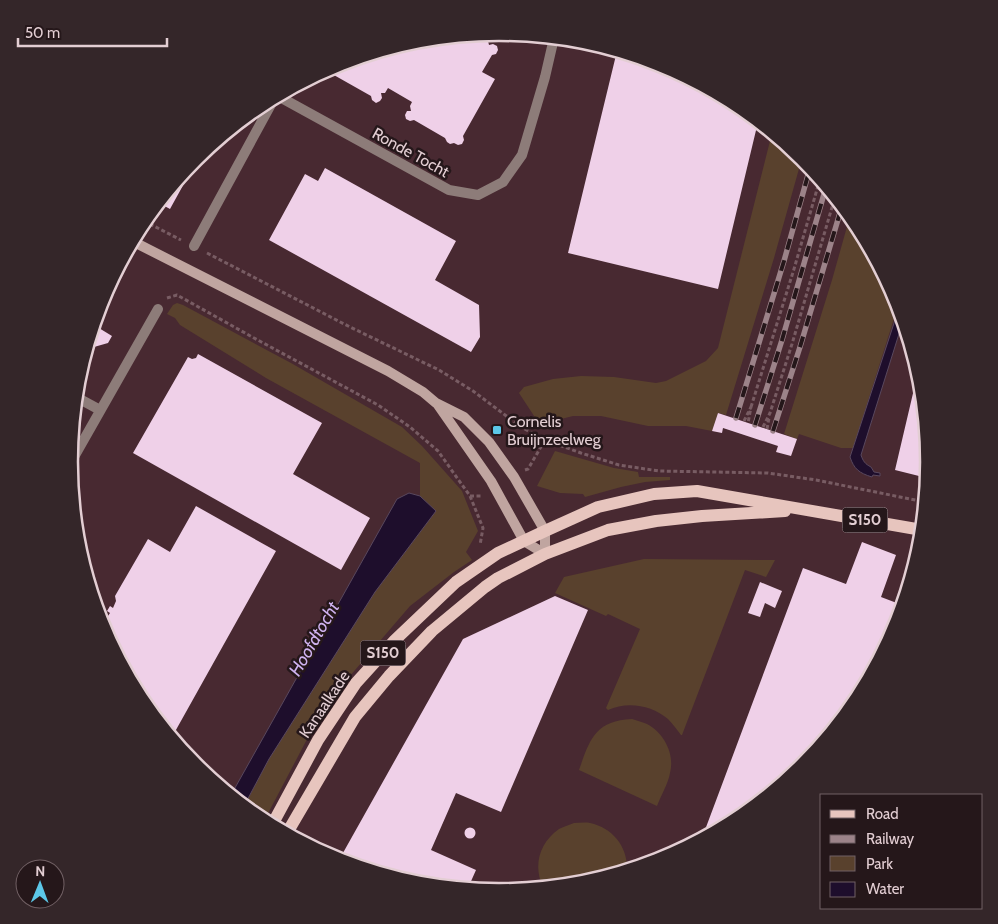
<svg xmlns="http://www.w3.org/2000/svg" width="998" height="924" viewBox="0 0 998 924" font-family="Cabin,sans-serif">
  <rect width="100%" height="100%" fill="#482931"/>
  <path fill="#59412d" d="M772 133 802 158 774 258 726 415 718 413 712 431 686 426H648L601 416H573L545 423 538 422 519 393 524 387 553 379 581 376 614 377 656 383 666 381 706 361 718 348Z
    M850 216 856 224 896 298 898 306 853 448H841L799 434 797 439 784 434 832 280Z
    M177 303 183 305 291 363 402 427 422 446 462 491 478 531 466 552 472 560 454 572 410 606 325 705 264 821 244 806 269 759 375 592 436 511 420 496V463L266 378 180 325 175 318 167 314 173 305Z
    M555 451 614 468 638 472 639 477H670V480L645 482 621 487 585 497 583 494 560 493 537 486Z
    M644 559 775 560 766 577 745 570 682 735H681C677 730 673 724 668 719 652 705 627 701 608 710L606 708 640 629 608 614 606 616 555 593 564 577Z
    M632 719C637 721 643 722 647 724 664 733 675 754 670 773 668 784 661 795 657 806L579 770C590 739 595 721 632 719Z
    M574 823C579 823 585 822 590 823 613 828 628 847 627 870L583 883 543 887C533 866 539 843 559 829 563 827 569 825 574 823Z"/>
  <path fill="#1e0e2c" stroke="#59485e" d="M899 308 903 321 861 455C863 461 865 464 871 467L874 472 880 473V476L873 475 872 477C859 473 854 469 850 457Z
    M409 493 420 496 436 511 375 592 269 759 244 806 231 795 397 499Z"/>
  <path fill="#efd0e8" d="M487 34 484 39 488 41 489 45 493 44 497 46 498 50 496 54 492 55 482 72 495 79 463 136 464 140 462 144 458 145 454 143 450 144 447 142 445 138 414 120 410 121 406 119 405 115 407 111H411L410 106 412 102 388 88 385 93H381L382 98 380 101 376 103 372 100 371 96 325 70 335 65 415 41Z
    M617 51 664 65 738 105 758 122 718 289 568 253Z
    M325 168 456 241 435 280 479 305 480 337 471 352 269 240 305 174 318 181Z
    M180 177 186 180 170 209 159 203Z
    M94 325 112 336 108 343 87 349Z
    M198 354 322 423 293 474 370 518 341 570 133 453 188 357 192 359 196 358Z
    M918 372 920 378 928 462 927 478 895 470Z
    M718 413 797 439 791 456 776 452 778 446 723 428 722 433 712 431Z
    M196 506 276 551 172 737 142 700 139 696 144 688 131 680 101 622 106 619 110 613 107 611 110 606 113 608 116 601 115 596 148 539 170 552Z
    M862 542 896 555 881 597 902 605 896 627 856 701 802 766 737 819 702 838 803 568 846 584Z
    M760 582 782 591 775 608 765 603 760 617 748 613Z
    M555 596 588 610 501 812 456 793 431 850 476 870 468 888 415 883 339 860 463 639Z
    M464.5 833a5.5 5.5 0 1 1 11 0a5.5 5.5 0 1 1-11 0Z"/>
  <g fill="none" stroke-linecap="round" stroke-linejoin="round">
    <path stroke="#785c63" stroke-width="3" stroke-dasharray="4 2.5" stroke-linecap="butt" d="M144 221 181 240
      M207 253 350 327 439 370 473 391 521 427 545 440 581 453 619 465 659 471 768 473 816 480 925 502
      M167 298 177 295 254 338 378 405 410 427 438 451 470 496H483
      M751 407 794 269 820 179
      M744 421 751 407 748 423
      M763 427 770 413 792 344 835 197
      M767 429 769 418
      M525 470 528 469 545 440
      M470 496 483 528 480 545"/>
    <path stroke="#8d7c79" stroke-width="10" d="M278 96 449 190 478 195 503 182 522 155 545 77 554 38
      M194 246 275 97
      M76 397 100 410
      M70 464 158 309"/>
    <path stroke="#c0a5a0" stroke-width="10" d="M132 241 388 371 423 392 436 403 464 417 489 442 514 477 545 531V554
      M438 405 491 481 524 541 545 554"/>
    <path stroke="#e7c5be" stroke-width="12" d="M272 825 318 740 356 683 395 640 456 582 498 553 545 531 598 507 654 494 697 491 922 530
      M287 833 355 717 389 676 432 631 485 587 498 578 545 554 608 530 656 521 702 516 785 511"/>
    <defs>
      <path id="rail" d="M736 418 784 261 810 168
        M755 425 782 340 826 187
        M773 431 800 347 842 206"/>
    </defs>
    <use href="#rail" stroke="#9c8389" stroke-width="5.5"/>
    <use href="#rail" stroke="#25171a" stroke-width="4" stroke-dasharray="11" stroke-linecap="butt"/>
  </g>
  <rect fill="#5cc7e8" stroke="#25171a" stroke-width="2" x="492" y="425" width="10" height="10" rx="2.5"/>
  <g text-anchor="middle" stroke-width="5" stroke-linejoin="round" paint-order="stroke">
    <g fill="#25171a" stroke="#aa979c" stroke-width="1">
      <rect x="842.5" y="507.5" width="45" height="25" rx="4"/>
      <rect x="360.5" y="640.5" width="45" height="25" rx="4"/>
    </g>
    <g font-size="15" font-weight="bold" fill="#e3ced3">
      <text x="865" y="525">S150</text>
      <text x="383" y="658">S150</text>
    </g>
    <g font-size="16" fill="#e3ced3" stroke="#25171a">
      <text transform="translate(411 152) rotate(29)" y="6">Ronde Tocht</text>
      <text transform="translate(324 704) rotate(-56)" y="6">Kanaalkade</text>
    </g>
    <g font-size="16" fill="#e3ced3" stroke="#25171a" text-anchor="start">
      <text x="507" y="427">Cornelis<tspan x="507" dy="18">Bruijnzeelweg</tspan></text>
    </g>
    <g font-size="18" font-style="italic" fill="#ceb1ee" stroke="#25171a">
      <text transform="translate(314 639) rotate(-60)" y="6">Hoofdtocht</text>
    </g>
  </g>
  <path d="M0 0H998V924H0ZM78 462a421 421 0 1 1 842 0a421 421 0 1 1-842 0Z" fill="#342629" fill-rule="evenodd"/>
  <path fill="none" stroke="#e3ced3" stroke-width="2.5" d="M78 462a421 421 0 1 1 842 0a421 421 0 1 1-842 0Z"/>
  <rect x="820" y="794" width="162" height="115" fill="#25171a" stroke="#716064"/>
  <rect x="830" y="810" width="25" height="8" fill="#e7c5be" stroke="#716064"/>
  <text x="866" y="819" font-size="15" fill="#e3ced3">Road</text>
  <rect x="830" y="835" width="25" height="8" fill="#9c8389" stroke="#716064"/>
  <text x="866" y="844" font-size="15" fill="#e3ced3">Railway</text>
  <rect x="830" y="856" width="25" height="15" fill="#59412d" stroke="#716064"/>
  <text x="866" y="869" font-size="15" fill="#e3ced3">Park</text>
  <rect x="830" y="882" width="25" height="15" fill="#1e0e2c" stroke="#716064"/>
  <text x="866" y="894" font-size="15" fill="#e3ced3">Water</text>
  <g transform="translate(40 884) rotate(1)"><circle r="24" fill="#25171a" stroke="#716064"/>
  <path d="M0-4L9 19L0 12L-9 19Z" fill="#5cc7e8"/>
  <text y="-8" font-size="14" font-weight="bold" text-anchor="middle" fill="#e3ced3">N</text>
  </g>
  <path d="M18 38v8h149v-8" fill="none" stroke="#e3ced3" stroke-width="2.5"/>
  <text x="25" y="38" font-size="15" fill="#e3ced3" stroke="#25171a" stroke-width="4" paint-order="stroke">50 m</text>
</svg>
